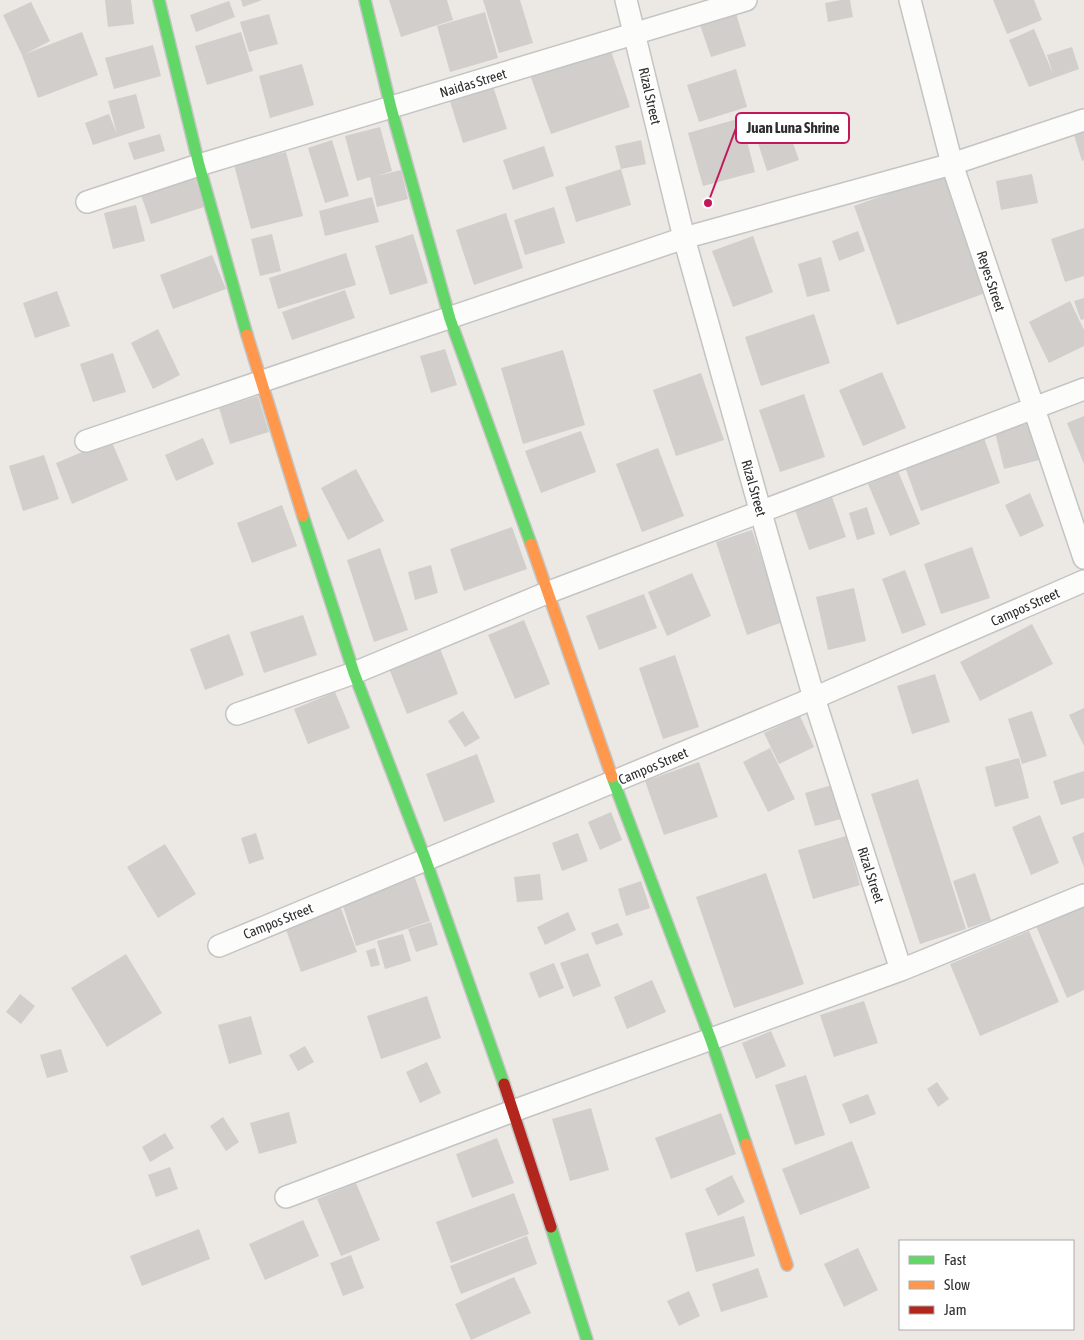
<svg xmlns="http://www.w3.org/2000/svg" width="1084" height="1340" viewBox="0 0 1084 1340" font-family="'Asap Condensed',sans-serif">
  <rect width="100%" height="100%" fill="#ece8e4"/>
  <path fill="#d1cecb" d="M105 0H131L134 24 108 27Z
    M241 0H262L243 7Z
    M389 0H447L453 20 401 37Z
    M483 0H520L533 43 499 53Z
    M841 0H850L853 17 828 22 825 3Z
    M993 0H1034L1042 20 1007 34Z
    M229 1 235 17 196 32 190 15Z
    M31 2 50 41 25 54 82 32 98 75 38 98 22 55 3 15Z
    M735 10 746 46 711 57 699 22Z
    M485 12 498 58 450 72 437 26Z
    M269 14 278 44 249 52 240 22Z
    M1034 29 1053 74 1047 55 1072 47 1079 69 1029 87 1009 40Z
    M241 32 253 71 207 85 195 46Z
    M153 45 161 76 114 89 105 58Z
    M609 45 630 107 551 134 529 72Z
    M302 64 314 105 270 118 259 76Z
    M736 69 747 107 699 122 687 85Z
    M493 86 507 129 463 143 450 101Z
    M136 94 145 128 93 145 85 123 109 114 117 134 108 101Z
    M741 118 755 172 703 186 688 133Z
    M787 126 799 160 767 171 756 137Z
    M380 127 392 171 377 176 401 170 408 199 377 207 370 177 357 181 345 136Z
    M1084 132V160L1082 161 1074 135Z
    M160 134 165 151 134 160 128 143Z
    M332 140 349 196 325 203 308 148Z
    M641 140 646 164 621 169 631 205 576 222 565 187 621 169 615 146Z
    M544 146 554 176 513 190 503 160Z
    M286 152 303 216 251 229 234 165Z
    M193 172 204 207 151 224 139 189Z
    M948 172 991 291 897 325 854 206Z
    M1032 174 1038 203 1001 210 996 181Z
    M372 197 379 222 325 236 319 211Z
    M136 205 145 241 113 249 104 213Z
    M554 207 565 243 525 255 514 220Z
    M506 213 523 268 474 285 456 230Z
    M1084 228V276L1065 282 1051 239Z
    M858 231 865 251 839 261 832 241Z
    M272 234 281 271 260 276 251 239Z
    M413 234 428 283 390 295 375 246Z
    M753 236 773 292 733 307 712 251Z
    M346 253 356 285 278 309 269 278Z
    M212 255 226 289 173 309 160 275Z
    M821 257 830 291 807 297 798 264Z
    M345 290 355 318 292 340 282 312Z
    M57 291 70 326 35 338 23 303Z
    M1084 298V319L1081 320 1074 301Z
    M1070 301 1084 330V346L1049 363 1029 322Z
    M814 314 830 363 761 386 745 337Z
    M158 329 180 375 153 389 131 343Z
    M445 349 457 385 431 393 420 356Z
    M563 350 585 425 523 444 501 368Z
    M113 353 126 392 93 402 80 364Z
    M882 372 906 428 863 446 839 390Z
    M701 373 724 440 676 456 653 390Z
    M804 394 825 457 780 472 759 410Z
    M258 396 269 432 230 444 219 408Z
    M1084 416V464L1067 423Z
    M1030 423 1039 460 1004 469 995 432Z
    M581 431 596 472 541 493 525 451Z
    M983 435 1000 483 921 511 904 464Z
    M203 438 214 464 176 481 165 455Z
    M111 440 128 480 72 504 56 463Z
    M658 448 684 516 642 532 616 464Z
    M44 455 59 499 23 511 9 466Z
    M356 469 384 521 348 540 321 488Z
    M898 471 920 524 890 536 868 484Z
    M1030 493 1044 526 1020 537 1005 505Z
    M832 497 846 537 809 550 795 510Z
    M282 505 297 546 252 563 237 523Z
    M867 507 875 534 857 540 849 513Z
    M512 527 527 569 464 591 450 549Z
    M752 530 783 622 747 635 716 542Z
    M972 547 990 598 941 614 924 564Z
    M380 548 408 630 374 642 347 560Z
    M431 565 438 593 415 600 408 572Z
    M905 570 926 625 902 634 882 579Z
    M692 573 711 616 667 636 648 592Z
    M854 588 866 641 828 650 816 597Z
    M644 594 657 628 599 650 586 616Z
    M303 615 317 655 264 673 250 632Z
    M524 620 550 684 515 699 488 635Z
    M1032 624 1053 664 980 701 960 662Z
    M229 634 244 675 205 690 190 649Z
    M439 646 458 694 407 714 388 666Z
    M675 655 699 727 663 739 639 668Z
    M935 674 950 722 912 734 897 686Z
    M335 692 350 728 308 744 294 709Z
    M1084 708V746L1069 715Z
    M463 711 480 738 465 747 448 721Z
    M1032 711 1047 756 1022 764 1008 719Z
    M800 716 814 747 779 764 764 733Z
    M770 748 795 799 768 812 743 762Z
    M477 754 495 802 444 822 426 774Z
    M1019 758 1029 798 995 807 985 767Z
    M699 762 718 817 664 835 645 781Z
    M1084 771V798L1061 805 1053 781Z
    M918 779 966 929 920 944 871 794Z
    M832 785 841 819 815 826 805 793Z
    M611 812 622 840 600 850 588 822Z
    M1040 815 1059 863 1031 875 1012 827Z
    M1084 832V867L1072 837Z
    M256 833 264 859 249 864 241 838Z
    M578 833 588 861 562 871 552 843Z
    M846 836 860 885 813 899 798 850Z
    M165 844 196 894 158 918 127 867Z
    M766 873 804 984 734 1008 696 897Z
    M975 873 991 920 968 928 953 881Z
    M540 874 543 900 517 902 514 877Z
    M414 875 430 921 356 946 341 900Z
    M641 881 650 908 626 916 618 889Z
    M339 903 357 952 301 972 284 924Z
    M1084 906V990L1067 998 1036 926Z
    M568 912 576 930 545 945 537 927Z
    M431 922 438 945 416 952 408 929Z
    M618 923 623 935 596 945 591 933Z
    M1029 931 1059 1002 980 1036 950 964Z
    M403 934 411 961 385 969 377 941Z
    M375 948 380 965 371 967 366 951Z
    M588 953 601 986 573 997 560 963Z
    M126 954 162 1013 107 1047 71 988Z
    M554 963 564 988 539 998 529 973Z
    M652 980 666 1012 627 1029 614 997Z
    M20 994 35 1006 21 1024 6 1012Z
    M427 996 441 1038 381 1059 367 1016Z
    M864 1001 878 1043 834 1057 820 1015Z
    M251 1016 262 1054 229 1064 218 1025Z
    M771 1031 786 1066 756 1079 742 1043Z
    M305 1046 314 1062 298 1071 289 1055Z
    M61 1049 68 1072 47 1078 40 1055Z
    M427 1062 441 1093 420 1103 406 1072Z
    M806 1075 825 1135 795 1145 775 1085Z
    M937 1082 949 1099 938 1107 927 1089Z
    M868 1094 876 1114 850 1124 842 1104Z
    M591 1108 609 1170 570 1181 552 1119Z
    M289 1112 297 1143 259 1154 250 1123Z
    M721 1113 736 1154 671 1179 655 1138Z
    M223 1117 239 1142 226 1151 210 1126Z
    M165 1133 174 1148 150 1162 142 1147Z
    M497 1138 514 1183 472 1198 456 1154Z
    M852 1141 870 1188 800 1215 782 1169Z
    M170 1167 178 1189 156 1197 148 1175Z
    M732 1175 745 1202 718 1216 705 1189Z
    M356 1183 380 1240 341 1256 317 1199Z
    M514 1193 529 1234 451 1263 436 1222Z
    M744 1216 755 1256 696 1272 685 1233Z
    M303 1220 319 1256 265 1280 249 1244Z
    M199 1229 210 1259 142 1286 130 1256Z
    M527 1236 537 1264 461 1294 450 1266Z
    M858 1248 878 1290 844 1307 824 1264Z
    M351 1255 364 1288 343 1296 330 1263Z
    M758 1268 768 1297 721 1312 712 1284Z
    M514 1277 531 1313 471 1340 455 1304Z
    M689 1291 700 1316 679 1326 667 1301Z"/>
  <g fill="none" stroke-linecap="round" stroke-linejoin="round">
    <defs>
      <path id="street" d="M626 0 684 238 761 513 814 698 901 970
        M910 0 952 164 1084 558
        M87 202 199 165 746 0
        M86 441 684 238 952 164 1084 120
        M237 714 354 673 549 592 1084 389
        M219 946 814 698 1084 581
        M286 1197 513 1111 901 970 1084 895"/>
      <path id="fast" d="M159 0 199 165 247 335
        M365 0 391 108 450 319 531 544
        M303 516 354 673 426 861 504 1084
        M612 777 711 1040 746 1144
        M551 1227 587 1340"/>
      <path id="slow" d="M247 335 303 516
        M531 544 612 777
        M746 1144 787 1265"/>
      <path id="jam" d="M504 1084 551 1227"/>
    </defs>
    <use href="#street" stroke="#c5c4c5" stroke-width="24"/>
    <use href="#fast" stroke="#c5c4c5" stroke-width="14"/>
    <use href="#slow" stroke="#c5c4c5" stroke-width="14"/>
    <use href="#jam" stroke="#c5c4c5" stroke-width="14"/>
    <use href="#street" stroke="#fcfcfb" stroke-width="21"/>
    <use href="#fast" stroke="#63d668" stroke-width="11"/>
    <use href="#slow" stroke="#ff974d" stroke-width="11"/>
    <use href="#jam" stroke="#b3261e" stroke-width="11"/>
  </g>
  <g text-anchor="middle" stroke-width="4" stroke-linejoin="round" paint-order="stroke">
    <g font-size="14" fill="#2e2e2e" stroke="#fff">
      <text transform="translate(473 83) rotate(-17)" y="5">Naidas Street</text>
      <text transform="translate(650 96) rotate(77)" y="5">Rizal Street</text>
      <text transform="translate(991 281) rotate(72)" y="5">Reyes Street</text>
      <text transform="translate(754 488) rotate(74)" y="5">Rizal Street</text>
      <text transform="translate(1025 607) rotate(-24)" y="5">Campos Street</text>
      <text transform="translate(653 766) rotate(-23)" y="5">Campos Street</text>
      <text transform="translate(871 875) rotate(72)" y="5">Rizal Street</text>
      <text transform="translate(278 921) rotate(-22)" y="5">Campos Street</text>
    </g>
  </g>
  <path fill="none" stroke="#c2185b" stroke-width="2" d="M708 203L736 128"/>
  <circle fill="#c2185b" stroke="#fff" stroke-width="2" cx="708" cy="203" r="5"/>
  <rect fill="#fff" stroke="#c2185b" stroke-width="2" x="736" y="113" width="113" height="30" rx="5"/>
  <g font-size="15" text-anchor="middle" font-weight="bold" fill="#2e2e2e">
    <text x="793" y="133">Juan Luna Shrine</text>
  </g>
  <rect x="899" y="1240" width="175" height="90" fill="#ffffff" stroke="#ababab"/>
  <rect x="909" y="1256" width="25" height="8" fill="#63d668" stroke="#ababab"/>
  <text x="944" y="1265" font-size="15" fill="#2e2e2e">Fast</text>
  <rect x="909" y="1281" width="25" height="8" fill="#ff974d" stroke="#ababab"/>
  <text x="944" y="1290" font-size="15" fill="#2e2e2e">Slow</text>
  <rect x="909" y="1306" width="25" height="8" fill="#b3261e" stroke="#ababab"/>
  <text x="944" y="1315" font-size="15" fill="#2e2e2e">Jam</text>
</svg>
